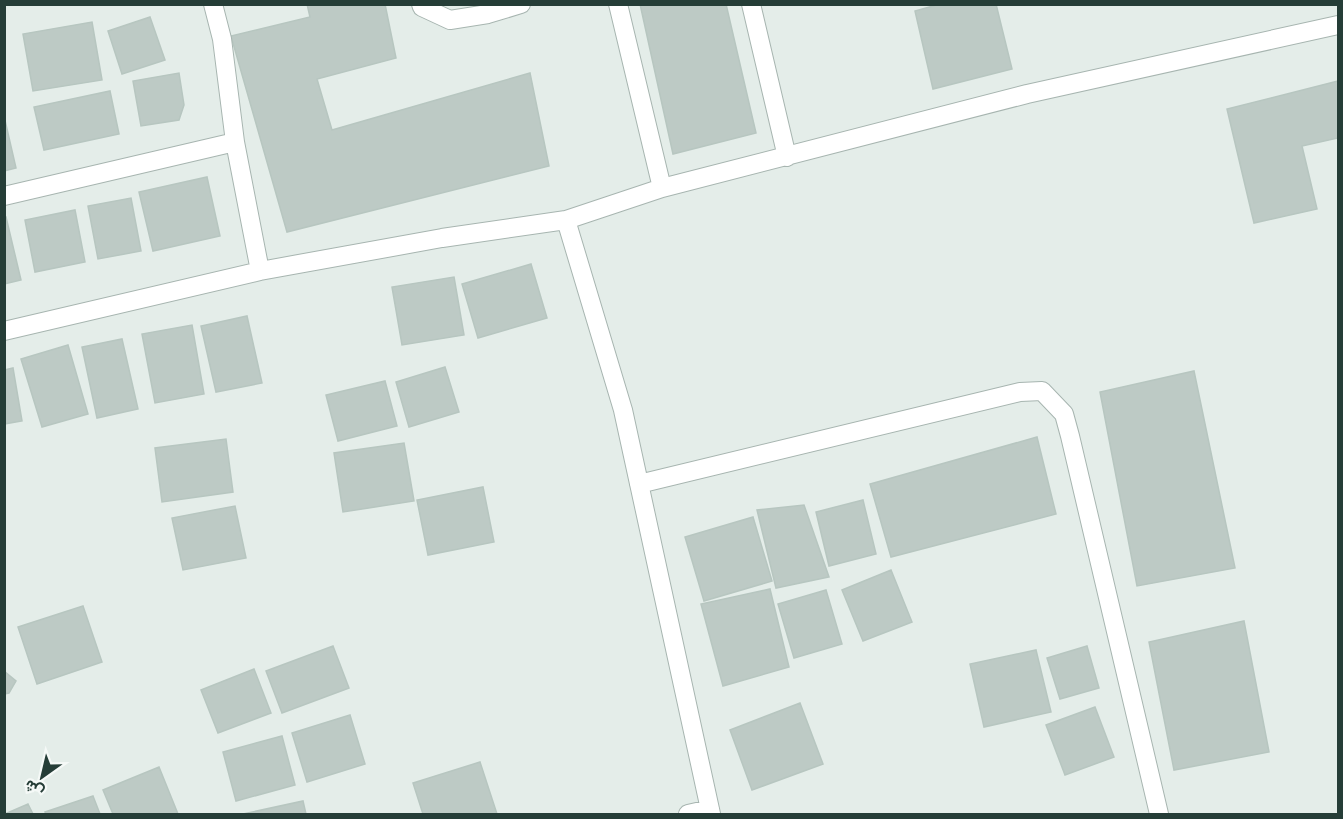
<svg xmlns="http://www.w3.org/2000/svg" width="1343" height="819" viewBox="0 0 1343 819" font-family="'Asap Condensed',Vazirmatn,sans-serif">
  <rect width="100%" height="100%" fill="#e4ede9"/>
  <path fill="#bdcac5" stroke="#b7c6c0" stroke-width="1.5" d="M307 4H385L396 58 317 79 332 130 530 73 549 166 287 232 231 36 310 17Z
    M640 4H726L756 133 673 154Z
    M940 4H996L1012 69 933 89 915 11Z
    M150 17 165 60 122 74 108 31Z
    M92 22 102 80 33 91 23 34Z
    M179 73 184 105 179 120 141 126 133 81Z
    M1338 81V138L1302 146 1317 209 1254 223 1227 109Z
    M110 91 119 134 44 150 34 107Z
    M4 116 16 168 4 171Z
    M207 177 220 236 153 251 139 192Z
    M131 198 141 251 98 259 88 206Z
    M75 210 85 262 35 272 25 220Z
    M6 217 21 280 4 284V218Z
    M531 264 547 318 478 338 462 284Z
    M454 277 464 335 402 345 392 287Z
    M247 316 262 383 216 392 201 326Z
    M192 325 204 394 155 403 142 334Z
    M122 339 138 409 97 418 82 347Z
    M68 345 88 414 42 427 21 359Z
    M445 367 459 412 409 427 396 382Z
    M13 368 22 421 4 424V370Z
    M1194 371 1235 568 1137 586 1100 392Z
    M385 381 397 426 338 441 326 395Z
    M1037 437 1056 514 891 557 870 484Z
    M226 439 233 492 162 502 155 448Z
    M404 443 414 501 343 512 334 453Z
    M483 487 494 542 428 555 417 500Z
    M863 500 876 554 829 566 816 512Z
    M804 505 829 577 776 588 757 510Z
    M235 506 246 558 183 570 172 518Z
    M753 517 772 581 704 601 685 537Z
    M891 570 912 622 863 641 842 590Z
    M770 589 789 667 723 686 701 604Z
    M826 590 842 644 794 658 778 604Z
    M83 606 102 662 37 684 18 627Z
    M1244 621 1269 752 1174 770 1149 642Z
    M333 646 349 688 282 713 266 671Z
    M1087 646 1099 688 1060 699 1047 658Z
    M1036 650 1051 712 984 727 970 664Z
    M254 669 271 713 218 733 201 690Z
    M4 671 16 681 9 693 4 694Z
    M800 703 823 764 752 790 730 730Z
    M1095 707 1114 757 1065 775 1046 725Z
    M350 715 365 764 307 782 292 733Z
    M282 736 295 785 236 801 223 752Z
    M480 762 497 814H423L413 783Z
    M159 767 178 814H113L103 790Z
    M93 796 100 814H46L45 812Z
    M303 801 306 814H243Z
    M28 804 33 814H5Z"/>
  <g fill="none" stroke-linecap="round" stroke-linejoin="round">
    <defs>
      <path id="minor" d="M213 4 222 39 235 142 260 271
        M421 4 422 7 450 20 488 14 521 4
        M618 4 662 188
        M751 4 787 157
        M4 196 235 142
        M566 220 662 188 1027 94 1338 25
        M4 331 260 271 442 238 566 220 623 410 711 814
        M639 484 1020 392 1042 391 1064 414 1070 436 1159 814
        M688 814 710 809"/>
    </defs>
    <use href="#minor" stroke="#a7b5b0" stroke-width="20"/>
    <use href="#minor" stroke="#fff" stroke-width="18"/>
  </g>
  <rect width="1343" height="819" fill="none" stroke="#253d37" stroke-width="12"/>
  <g transform="translate(42 777) rotate(214)" stroke="#f5f9f7" stroke-width="4.5" paint-order="stroke">
  <path d="M0-4.5L10 22L0 15L-10 22Z" fill="#253d37"/>
  <text y="-9" font-size="16" font-weight="bold" text-anchor="middle" fill="#253d37">ش</text>
  </g>
</svg>
